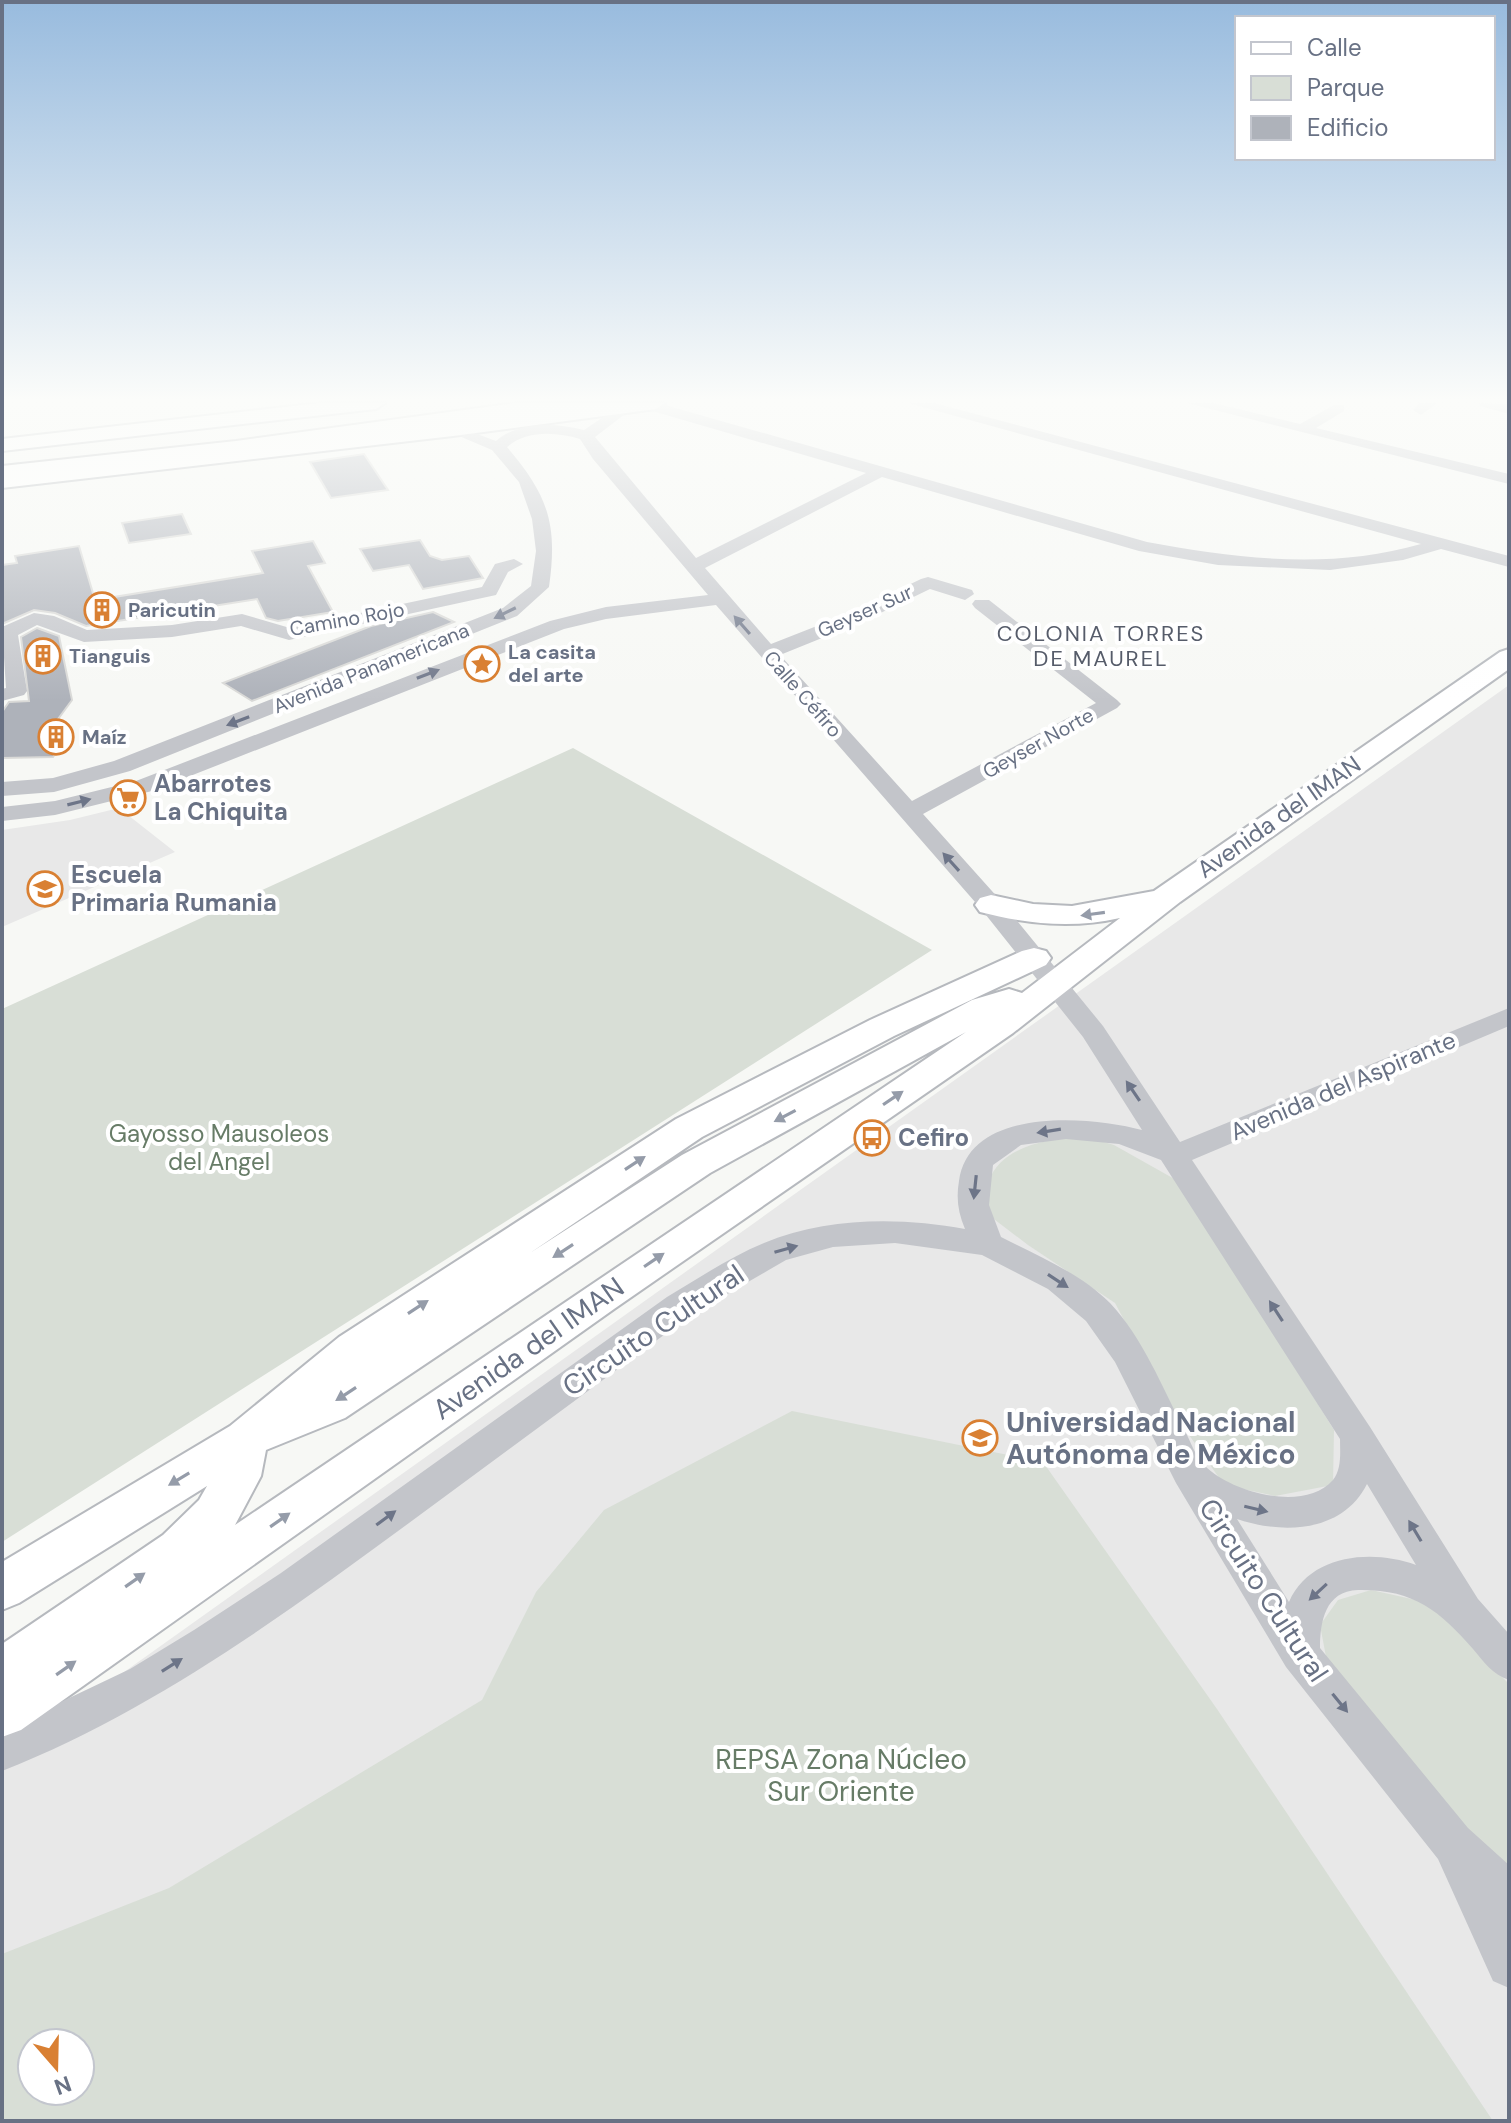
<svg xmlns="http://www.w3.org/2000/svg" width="1511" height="2123" viewBox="0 0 1511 2123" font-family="'DM Sans',sans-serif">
  <rect width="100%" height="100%" fill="#f7f8f5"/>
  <path fill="#e8e8e8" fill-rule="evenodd" d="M1509 685V2121H2V1759ZM32 2043H80V2091H32Z
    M119 808 175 852 2 927V830L70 820Z"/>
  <path fill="#d8ded6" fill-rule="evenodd" d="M573 748 932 950 2 1542V1009Z
    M1080 1135 1114 1145 1178 1181 1334 1430 1333 1485 1275 1496 1224 1485 1173 1412 1115 1303 1028 1245 986 1213C987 1203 986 1190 989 1181 1001 1146 1047 1140 1080 1135Z
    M792 1411 1043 1462 1217 1709 1493 2121H2V1954L169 1888 482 1700 536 1592 604 1510ZM80 2043V2091H32V2043Z
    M1371 1590 1430 1603 1509 1684V1869L1484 1848 1327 1662 1320 1625 1338 1600Z"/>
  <path fill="#aeb2ba" stroke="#d9d9d7" stroke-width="2" d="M364 454 388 490 331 498 310 462Z
    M182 514 191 534 129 543 122 523Z
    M420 540 430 556 442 560 469 556 483 578 423 589 409 565 373 571 360 549Z
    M313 541 325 563 308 566 333 612 278 621 266 618 257 599 86 626 55 613 34 610 2 624V565L17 563 15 556 79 546 95 600 263 573 252 551Z
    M433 612 454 622 252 701 223 683 371 626Z
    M37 628 59 636 72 700 50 730H71L53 757 2 758V712L9 702 29 701 21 637Z"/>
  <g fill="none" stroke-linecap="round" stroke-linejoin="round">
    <defs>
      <path id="major" d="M320 403H385L376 409 2 451V439Z
        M609 403H665L656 409 453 436 2 488V476Z
        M1509 649V669L1180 902 1013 1033 614 1309 21 1730 2 1737V1644L163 1535 199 1500 207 1486 19 1603 2 1610V1562L230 1426 339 1337 676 1119 870 1020 1022 951 1034 948 1046 951 1051 958 1046 965 894 1036 702 1137 530 1253 682 1155 972 1000 1009 989 1022 993 1120 918C1072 929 1027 924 980 912L975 905 980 898 991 895 1033 904 1072 906 1154 891 1500 652ZM966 1032 235 1525 261 1476 266 1450 345 1418 710 1173Z"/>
      <path id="highway" d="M516 403H633L622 409 542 421 531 414 236 455 2 480V466L236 441Z"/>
    </defs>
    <use href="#major" stroke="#b6b9be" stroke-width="4"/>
    <use href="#highway" stroke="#b6b8bc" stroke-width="4"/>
    <path fill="#c3c5ca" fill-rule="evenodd" d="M624 403 632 408 629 411 595 437 696 558 866 473 642 408 641 403H658L1147 542C1238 559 1331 570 1421 544L908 403H934L1509 556V567L1441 549 1403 560 1330 570 1218 565 1139 551 882 477 705 568 771 644 850 613 921 579 928 577 972 590 974 594 965 600 930 589 864 621 780 655 912 801 1096 703 975 608 972 604 975 600H989L1117 700 1121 704 1117 708 923 814 1000 900 1103 1026 1180 1142 1509 1008V1026L1192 1160 1370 1427 1478 1599 1509 1634V1680C1492 1674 1484 1662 1473 1649 1439 1610 1413 1589 1358 1590 1325 1591 1320 1622 1320 1648L1468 1828 1509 1865V1988L1493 1981 1438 1859 1286 1667 1176 1483 1115 1362 1086 1321 1048 1289 982 1255 895 1243 833 1247 786 1260 691 1315C597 1384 503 1454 409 1523 281 1617 151 1712 2 1771V1730L130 1669 194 1630 281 1573 667 1297C699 1278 730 1257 764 1243 827 1217 900 1217 965 1229 958 1213 956 1198 959 1181 969 1106 1090 1116 1142 1130L1083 1037 982 910 716 605 606 619 564 629 152 791 55 815 2 821V807L55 801 136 781 550 621 606 607 708 595 593 459 580 439C556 432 527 430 507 447 548 495 558 524 549 587L517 616 130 771 54 792 2 796V782L53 778 114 761 503 608 531 586 536 551 532 519 519 482 492 450 445 430 453 425 496 441C519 421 556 423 584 430ZM1066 1139 1119 1144 1161 1160 1340 1439C1340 1452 1342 1469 1333 1480 1304 1513 1231 1492 1205 1466 1196 1458 1190 1440 1184 1429 1162 1387 1143 1338 1110 1303 1080 1273 1038 1256 1001 1237L989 1205 993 1165 1021 1145ZM1367 1484 1416 1565C1372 1549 1310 1554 1289 1602L1237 1519C1284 1535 1343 1532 1367 1484Z
      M1187 403H1214L1300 424 1334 405H1344V411L1316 428 1509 474V484Z
      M1420 403H1437L1421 415 1413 410Z
      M1478 403 1509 404V414L1480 406Z
      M514 559 523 564 508 572 496 595 289 640 241 626 172 637 84 642 37 625 18 635 27 691 24 695 2 701V689L6 688 2 627 34 613 54 616 87 630 172 625 242 614 290 628 482 587 495 564Z"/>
    <use href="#major" fill="#fff" fill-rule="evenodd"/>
    <use href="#highway" fill="#fff" fill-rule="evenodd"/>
  </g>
  <defs><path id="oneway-solid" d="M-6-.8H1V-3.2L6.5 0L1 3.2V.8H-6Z" transform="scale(2)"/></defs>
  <g fill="#6d7588">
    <use href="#oneway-solid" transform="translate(505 613) rotate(154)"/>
    <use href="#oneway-solid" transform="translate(742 625) rotate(-131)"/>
    <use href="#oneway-solid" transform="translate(428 674) rotate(-21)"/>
    <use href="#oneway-solid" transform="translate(238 721) rotate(159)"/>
    <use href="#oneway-solid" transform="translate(79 802) rotate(-14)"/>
    <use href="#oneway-solid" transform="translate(951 862) rotate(-132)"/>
    <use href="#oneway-solid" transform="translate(1133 1091) rotate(-124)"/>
    <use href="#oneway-solid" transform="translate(1049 1131) rotate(171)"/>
    <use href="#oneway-solid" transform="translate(975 1187) rotate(96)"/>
    <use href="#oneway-solid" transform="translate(786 1249) rotate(-16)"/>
    <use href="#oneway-solid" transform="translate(1058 1281) rotate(33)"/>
    <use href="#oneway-solid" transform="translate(1276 1311) rotate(-123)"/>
    <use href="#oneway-solid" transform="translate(1256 1509) rotate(13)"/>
    <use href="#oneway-solid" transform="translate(386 1518) rotate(-36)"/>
    <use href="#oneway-solid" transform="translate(1415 1531) rotate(-121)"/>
    <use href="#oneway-solid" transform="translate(1318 1592) rotate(137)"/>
    <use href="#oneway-solid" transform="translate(172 1665) rotate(-32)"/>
    <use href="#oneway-solid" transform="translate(1340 1703) rotate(51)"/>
  </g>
  <g fill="#959ca9">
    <use href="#oneway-solid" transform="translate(1093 914) rotate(172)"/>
    <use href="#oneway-solid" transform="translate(893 1098) rotate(-34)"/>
    <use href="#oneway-solid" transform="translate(785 1116) rotate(152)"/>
    <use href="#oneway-solid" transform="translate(635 1163) rotate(-33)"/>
    <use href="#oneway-solid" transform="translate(563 1251) rotate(147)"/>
    <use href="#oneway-solid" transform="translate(654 1260) rotate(-34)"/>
    <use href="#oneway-solid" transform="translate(418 1307) rotate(-33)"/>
    <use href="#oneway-solid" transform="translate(346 1394) rotate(147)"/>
    <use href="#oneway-solid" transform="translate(179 1479) rotate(149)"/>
    <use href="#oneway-solid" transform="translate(280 1520) rotate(-35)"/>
    <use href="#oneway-solid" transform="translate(135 1580) rotate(-35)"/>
    <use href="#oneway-solid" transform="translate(66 1668) rotate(-35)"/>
  </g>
  <linearGradient id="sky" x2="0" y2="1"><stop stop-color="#98bbde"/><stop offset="0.57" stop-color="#fbfcfa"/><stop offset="1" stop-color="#fbfcfa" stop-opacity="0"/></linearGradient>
  <rect width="1511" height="701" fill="url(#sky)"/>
  <defs>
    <symbol id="building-ring" viewBox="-11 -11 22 22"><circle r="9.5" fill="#fff" stroke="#d98033" stroke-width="1.5"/><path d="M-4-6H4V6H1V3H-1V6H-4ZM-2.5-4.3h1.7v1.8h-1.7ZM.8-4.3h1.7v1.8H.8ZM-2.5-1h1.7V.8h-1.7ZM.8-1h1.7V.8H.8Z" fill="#d98033"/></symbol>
    <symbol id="sight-ring" viewBox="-11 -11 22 22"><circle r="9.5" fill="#fff" stroke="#d98033" stroke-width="1.5"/><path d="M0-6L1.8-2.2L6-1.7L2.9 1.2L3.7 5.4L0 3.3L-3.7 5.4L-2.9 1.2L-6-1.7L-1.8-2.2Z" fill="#d98033"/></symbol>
    <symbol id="supermarket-ring" viewBox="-11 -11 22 22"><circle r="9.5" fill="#fff" stroke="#d98033" stroke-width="1.5"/><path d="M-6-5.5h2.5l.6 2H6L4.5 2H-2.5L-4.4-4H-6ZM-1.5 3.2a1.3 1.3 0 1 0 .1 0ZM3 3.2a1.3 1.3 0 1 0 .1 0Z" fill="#d98033"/></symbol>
    <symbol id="school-ring" viewBox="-11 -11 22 22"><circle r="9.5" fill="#fff" stroke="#d98033" stroke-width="1.5"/><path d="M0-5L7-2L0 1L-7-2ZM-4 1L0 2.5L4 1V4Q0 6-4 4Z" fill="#d98033"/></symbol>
    <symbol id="bus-ring" viewBox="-11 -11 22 22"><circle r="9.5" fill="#fff" stroke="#d98033" stroke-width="1.5"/><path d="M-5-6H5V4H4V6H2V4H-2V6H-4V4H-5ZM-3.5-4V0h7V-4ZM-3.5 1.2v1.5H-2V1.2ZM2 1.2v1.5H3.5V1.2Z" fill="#d98033"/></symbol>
    <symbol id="university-ring" viewBox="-11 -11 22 22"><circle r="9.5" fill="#fff" stroke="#d98033" stroke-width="1.5"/><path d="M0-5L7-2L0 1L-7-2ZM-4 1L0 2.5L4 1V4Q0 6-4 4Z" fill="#d98033"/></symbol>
  </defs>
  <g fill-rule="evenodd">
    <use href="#building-ring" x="82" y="590" width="40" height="40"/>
    <use href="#building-ring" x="23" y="636" width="40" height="40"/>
    <use href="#sight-ring" x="462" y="644" width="40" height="40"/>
    <use href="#building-ring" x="36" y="717" width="40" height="40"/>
    <use href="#supermarket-ring" x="108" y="778" width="40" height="40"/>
    <use href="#school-ring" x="25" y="869" width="40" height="40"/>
    <use href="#bus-ring" x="852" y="1118" width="40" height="40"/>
    <use href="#university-ring" x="960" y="1418" width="40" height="40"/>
  </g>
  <g text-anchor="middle" stroke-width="8" stroke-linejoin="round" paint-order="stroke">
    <g font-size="20" font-weight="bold" fill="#687184" stroke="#fff" text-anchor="start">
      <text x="128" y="617">Paricutin</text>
      <text x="508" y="659">La casita<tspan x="508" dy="23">del arte</tspan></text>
      <text x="69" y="663">Tianguis</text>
      <text x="82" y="744">Maíz</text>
    </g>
    <g font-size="20" fill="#687184" stroke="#fff">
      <text transform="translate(865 611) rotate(-24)" y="7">Geyser Sur</text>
      <text transform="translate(347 619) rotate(-10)" y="7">Camino Rojo</text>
      <text transform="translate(371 668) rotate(-22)" y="7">Avenida Panamericana</text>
      <text transform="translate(803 694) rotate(49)" y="7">Calle Céfiro</text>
      <text transform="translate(1038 743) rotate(-29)" y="7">Geyser Norte</text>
    </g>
    <g font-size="22" letter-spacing="2" fill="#565c6a" stroke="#fff">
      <text x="1101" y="641">COLONIA TORRES<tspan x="1101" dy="25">DE MAUREL</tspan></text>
    </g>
    <g font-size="24" font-weight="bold" fill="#687184" stroke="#fff" text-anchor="start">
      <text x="154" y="792">Abarrotes<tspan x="154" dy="28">La Chiquita</tspan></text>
      <text x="71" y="883">Escuela<tspan x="71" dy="28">Primaria Rumania</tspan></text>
      <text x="898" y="1146">Cefiro</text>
    </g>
    <g font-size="24" fill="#687184" stroke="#fff">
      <text transform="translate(1279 817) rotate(-35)" y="8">Avenida del IMAN</text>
      <text transform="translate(1343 1086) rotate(-23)" y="8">Avenida del Aspirante</text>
    </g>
    <g font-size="24" fill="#677c67" stroke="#fff">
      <text x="219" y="1142">Gayosso Mausoleos<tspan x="219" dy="28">del Angel</tspan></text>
    </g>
    <g font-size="28" fill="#687184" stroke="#fff">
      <text transform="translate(653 1330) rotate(-34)" y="10">Circuito Cultural</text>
      <text transform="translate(528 1348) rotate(-35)" y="10">Avenida del IMAN</text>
      <text transform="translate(1264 1590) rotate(57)" y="10">Circuito Cultural</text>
    </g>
    <g font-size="28" font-weight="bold" fill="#687184" stroke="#fff" text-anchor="start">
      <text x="1006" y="1432">Universidad Nacional<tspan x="1006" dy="32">Autónoma de México</tspan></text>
    </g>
    <g font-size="28" fill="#677c67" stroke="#fff">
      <text x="841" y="1769">REPSA Zona Núcleo<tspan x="841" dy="32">Sur Oriente</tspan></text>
    </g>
  </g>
  <rect width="1511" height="2123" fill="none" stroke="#687184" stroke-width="8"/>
  <rect x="1235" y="16" width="260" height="144" fill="#ffffff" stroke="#c3c6ce" stroke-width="2"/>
  <rect x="1251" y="42" width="40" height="12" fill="#ffffff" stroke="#c3c6ce" stroke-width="2"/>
  <text x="1307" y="56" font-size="24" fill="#687184">Calle</text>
  <rect x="1251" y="76" width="40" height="24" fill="#d8ded6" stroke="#c3c6ce" stroke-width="2"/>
  <text x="1307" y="96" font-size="24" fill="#687184">Parque</text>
  <rect x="1251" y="116" width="40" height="24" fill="#aeb2ba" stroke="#c3c6ce" stroke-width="2"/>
  <text x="1307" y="136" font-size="24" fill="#687184">Edificio</text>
  <g transform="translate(56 2067) rotate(160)"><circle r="38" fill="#ffffff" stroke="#c3c6ce" stroke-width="2"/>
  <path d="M0-6L14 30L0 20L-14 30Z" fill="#d98033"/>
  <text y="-12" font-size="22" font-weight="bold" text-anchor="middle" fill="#687184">N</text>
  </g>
</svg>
